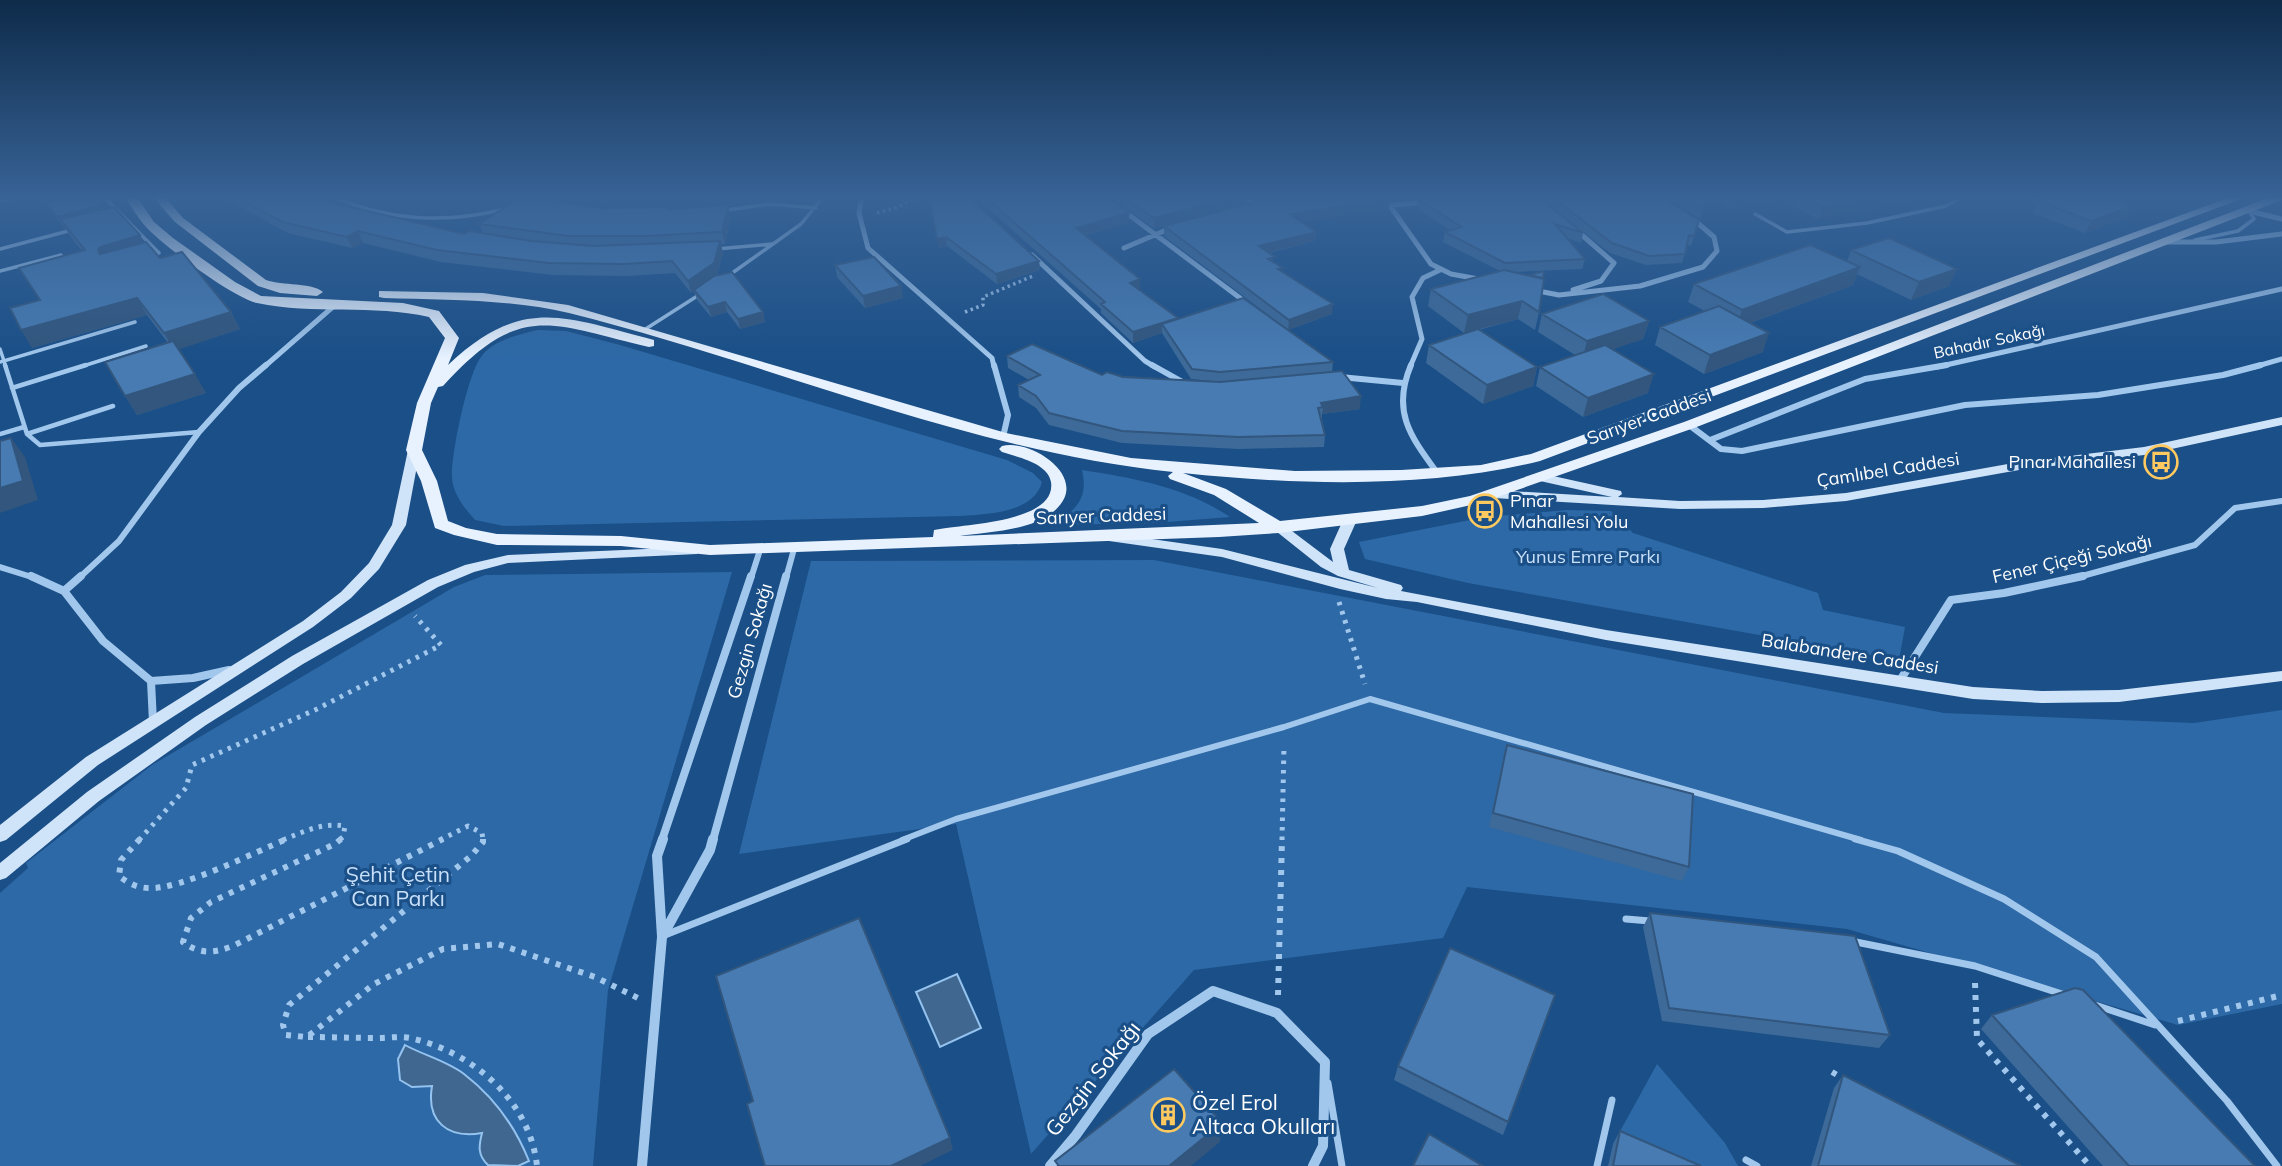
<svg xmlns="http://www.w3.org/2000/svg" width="2282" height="1166" viewBox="0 0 2282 1166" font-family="Mulish,sans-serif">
  <rect width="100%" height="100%" fill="#1a4f87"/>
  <path fill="#2d69a6" d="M538 330 566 331 620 345 1007 460 1033 473 1042 482C1034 513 988 514 961 516L504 526 475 520C465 509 453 494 452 478 451 455 467 376 481 357 493 340 520 334 538 330Z
    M1082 470C1134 478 1185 487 1230 517L1155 523 1051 525C1075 511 1089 500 1082 470Z
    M1567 510 1611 511 1633 533 1818 593 1823 610 1905 627 1899 660 1468 583 1365 559 1359 542 1485 517Z
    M1154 560 1944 713 2194 723 2282 710V1004L2178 1025 1847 929 1467 887 1443 938 1194 970 1031 1154 956 824 739 854 811 561Z
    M732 572 608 990 593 1166H0V893L28 868 26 863 152 765 454 587 485 575Z
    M1657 1064 1725 1143 1738 1166H1664L1613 1144Z"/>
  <path fill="#406790" stroke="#95c3ef" stroke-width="2" d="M957 974 981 1028 940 1047 916 992Z
    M405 1045C423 1055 447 1061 464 1074 494 1097 515 1126 529 1161L518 1166 488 1165C477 1155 479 1145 482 1133 447 1139 426 1121 432 1086L412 1087 400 1080 398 1059Z"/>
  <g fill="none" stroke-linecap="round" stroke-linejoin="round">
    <path stroke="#a2c7ec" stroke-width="3.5" stroke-dasharray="2.5 3.5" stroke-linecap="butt" d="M877 213 899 207 917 196
      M965 312 983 305V297L1033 276"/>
    <path stroke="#a2c7ec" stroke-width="5" stroke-dasharray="3.5 6" stroke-linecap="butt" d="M1339 602 1365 684
      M139 840 186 788 192 765 317 709 441 645 415 616
      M283 840C303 832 322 822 345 826L343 837 339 840
      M440 840 468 826 482 833 483 840
      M1282 840 1284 745"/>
    <path stroke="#a2c7ec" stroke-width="6" stroke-dasharray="5 7" stroke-linecap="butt" d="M140 839 121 860 119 876C128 883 137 888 149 888 180 890 255 852 287 839
      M341 839 335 844 211 902 191 918 183 942C200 955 214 953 233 946L443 839
      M483 839V842L471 856 289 1005 283 1025 286 1035 307 1037 374 984 443 949 498 944 595 977 640 999
      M1975 983 1977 1039 2090 1166
      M1278 995 1282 839
      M2178 1021 2282 995
      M308 1037C331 1037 354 1038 378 1038 388 1038 399 1036 410 1038 473 1052 530 1101 537 1166
      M1832 1072 1846 1080"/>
    <path stroke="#a2c7ec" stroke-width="3.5" d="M103 196 159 253 152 256
      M331 196C389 221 444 224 505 209
      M531 201 545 196
      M726 210 770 204 816 208
      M1755 214 1787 232 1867 223 1946 206 1964 196
      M2195 240 2238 231 2254 219 2249 211
      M0 249 72 230
      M716 249 772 244
      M0 271 61 255
      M728 276 801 224 824 196
      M644 330 702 293
      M0 349 6 367
      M0 362 135 322
      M80 367 146 346"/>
    <path stroke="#a2c7ec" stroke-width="4.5" d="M5 365 27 434 40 445 199 432
      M12 388 86 365
      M0 434 24 427
      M27 434 113 406"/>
    <path stroke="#a2c7ec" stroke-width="6" d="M902 840 956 819 1284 727 1370 699 1861 840"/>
    <path stroke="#a2c7ec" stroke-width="7" d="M1855 839 1898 851 2004 899 2096 957 2227 1101 2277 1166
      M1626 919 1650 921
      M665 935 907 839
      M1851 941 1975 966 2062 994
      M2095 1005 2155 1025
      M1328 1083 1342 1166
      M1746 1160 1757 1166
      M1597 1166 1612 1100"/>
    <path stroke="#a2c7ec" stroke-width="5" d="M862 196 859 213 868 248 992 358 994 367
      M1244 196 1256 206
      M1383 196 1431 264 1451 274 1484 280
      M0 200 20 196
      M1393 205 1428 202
      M1124 211 1248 304
      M2249 211 2282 219
      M2168 242H2216L2282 234
      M1124 248 1171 228
      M1032 255 1145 361 1155 367
      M1533 290 1559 295 1640 286 1703 267 1717 251 1714 237 1693 219
      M1573 290 1601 281 1614 263 1575 229
      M264 367 335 305
      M1410 367 1422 339 1412 297 1423 278 1440 270
      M1937 367 2282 289
      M2254 367 2282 359"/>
    <path stroke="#a2c7ec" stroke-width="6" d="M994 365 1008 415 1003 437
      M1152 365 1186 384
      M1411 365C1391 412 1411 437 1438 474
      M1340 377 1403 383
      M1689 425 1721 449 1742 451 1965 405 2098 395 2223 375 2261 365
      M1710 440 1865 379 1947 365
      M0 567 35 578
      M79 578 119 541 199 432 239 388 266 365
      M751 578 760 550
      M786 578 794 549
      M2075 578 2195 545 2235 508 2282 501"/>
    <path stroke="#a2c7ec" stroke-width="8" d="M31 576 64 591 103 641 151 681
      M64 591 81 576
      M1899 682 1951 600 2004 593 2083 576
      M153 722 151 681 193 678 229 670
      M662 840 751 576
      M713 840 786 576"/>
    <path stroke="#a2c7ec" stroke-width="10" d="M663 839 657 856 662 937 710 850 713 839
      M642 1166 662 937
      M1050 1166 1076 1135 1148 1034 1213 991 1277 1013 1325 1062 1323 1146 1313 1166"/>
    <path fill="#cfe3f9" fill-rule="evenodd" d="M2282 417V425L2144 455 2019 470 1846 501 1763 508 1680 509 1494 498 1488 494 1494 490 1612 497 1540 481 1538 478 1540 475 1544 474 1621 491 1622 494 1618 497 1680 501 1763 500 1846 493 2019 462 2144 447Z
      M414 446 420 450 406 525 379 569 351 598 313 627 98 765 6 840 0 842V825L86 757 303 621 341 592 369 563 392 525 408 450Z
      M1350 516 1357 520 1344 549 1349 570 1401 585 1403 588 1401 591 1606 630 1973 687 2042 691 2119 690 2282 671V681L2119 702 2042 703 1973 699 1606 640 1417 602 1386 599 1340 589 1222 557 1109 541 1102 537 1109 533 1222 549 1378 588 1338 576 1321 567 1272 528 1279 524 1284 525 1333 562 1330 549 1343 520Z
      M692 547 697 548 699 551 697 554 508 563 474 572 438 587 303 664 206 725 99 801 6 878 0 880V863L87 792 195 717 292 656 428 580 465 565 508 555Z"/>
    <path fill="#e8f2ff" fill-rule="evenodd" d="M124 196H136L154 222 173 238 235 282 261 296 403 303 439 311 459 338 448 365C523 294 566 318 654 340V346L649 347C550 324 521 300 443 386L438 387 431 403 422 450 437 481 448 521 466 528 497 534 621 536 710 545 933 537 934 530 940 529C966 524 1057 522 1051 482 1048 463 1017 457 1002 452L999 449 1002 446C1031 438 1094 479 1053 512 1030 531 988 532 960 536L1259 523 1214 495 1170 479 1168 476 1173 472C965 450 770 363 569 313 509 299 445 300 384 298L379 297V291L483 293 568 305 1006 433 1131 458 1295 471 1401 470 1481 465 1531 454 2233 196H2249L1540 461C1430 489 1296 485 1183 473L1226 489 1280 521 1422 506 1470 496 1684 422 2273 196H2282V200L1694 428 1480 503 1422 516 1279 533 1219 537 710 555 621 546 497 545 454 535 435 528 421 481 406 450 417 403 445 338 429 317C373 304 314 315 257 303 232 297 165 247 146 227 138 218 131 206 124 196Z
      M152 196H164L183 218 266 280C283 286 311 282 323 292L317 296 280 293 258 286 175 222Z"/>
  </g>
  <path fill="#3d6a99" d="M221 196H304L464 234 483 233 479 224 516 200 460 196H534L525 198 601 208 672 207V209L731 217 725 244H721L723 253 717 275 763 312 765 322 740 329 727 312 711 317 697 300 694 291 691 293 675 273 627 276 553 275 441 262 363 243 352 248 288 233Z
    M929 196H968L1039 261 1040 270 997 284 947 246 939 248Z
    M974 196H1106L1129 213V223L1085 235 1140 289H1139L1178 318 1333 362 1332 372 1360 409 1322 414V419L1325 435 1324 447 1238 449 1122 443 1049 425 1036 408 1019 397 1018 385 1029 380 1008 368 1007 356 1102 375 1211 381 1191 379 1162 333 1133 343 1101 313V309Z
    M1109 196H1245V204L1154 228Z
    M1252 196H1387L1389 208 1301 222 1316 232 1315 241 1269 253 1274 263 1282 272 1332 314 1288 330 1164 236V226L1258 202Z
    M1389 196H1453L1395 200Z
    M1466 196 1583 233 1581 243 1567 238 1585 259 1582 269 1514 272 1539 312 1535 330 1518 319 1479 330 1537 367 1533 386 1483 404 1426 363 1429 345 1464 333 1428 306 1431 289 1500 271 1443 242 1445 232 1450 230 1417 208 1419 199Z
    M1537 196H1660L1699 220 1691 246 1687 245 1682 263 1646 265 1610 253Z
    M1661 196H1707L1700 219 1675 202Z
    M1710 196H1774L1771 203 1727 208Z
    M1781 196H1925L1818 219 1780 199Z
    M2038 201 2133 206 2127 217 2085 233 2033 213Z
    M45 202 104 209 140 235 144 243 160 258 231 312 240 329 178 349 206 393 137 415 125 396 168 343 147 315 32 348 40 300 82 251 70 236 65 228H64L52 213Z
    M1851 250 1949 286 1911 300 1857 274 1853 285 1750 323 1763 352 1704 374 1655 345 1660 327 1705 311 1688 302 1694 284 1847 261Z
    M835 265 901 286 903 298 865 308 837 277Z
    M1542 314 1649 321 1643 339 1612 349 1648 393 1583 417 1536 386 1540 367 1575 355 1538 332Z
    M1507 745 1689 867 1682 881 1489 827 1503 759Z
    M1650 913 1890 1035 1879 1048 1662 1021 1643 927Z
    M1992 1015 2255 1166H2103L1981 1029Z
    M1398 1066 1508 1122 1503 1135 1394 1080Z
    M1843 1075 2021 1166H1811L1834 1088Z
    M1620 1131 1701 1166H1608L1613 1144Z"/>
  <path fill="#32567d" d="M517 196H534L518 200Z
    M1239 196H1245V204L1154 228V218Z
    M1753 196H1774L1771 203 1727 208 1730 199Z
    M1878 196H1925L1818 219 1823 208Z
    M1390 199 1389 208 1289 224 1290 214Z
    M102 205 109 217 60 219 65 228H64L57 217Z
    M728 205 731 217 725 244 722 232Z
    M2133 206 2127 217 2085 233 2091 221Z
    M1129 213V223L1076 237V228Z
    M358 231 363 243 352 248 347 237Z
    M1316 232 1315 241 1258 255 1259 246Z
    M140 235 149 251 108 267 98 250 100 247Z
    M946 237 947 246 939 248 937 239Z
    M720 241 723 253 717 275 691 293 688 281Z
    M1039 261 1040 270 997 284 996 274Z
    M1860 267 1853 285 1736 328 1742 310Z
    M1957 269 1949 286 1911 300 1919 282Z
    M1140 279V289L1130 293V283Z
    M901 286 903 298 865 308 863 296Z
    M137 298 147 315 32 348 21 330Z
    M1522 301 1518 319 1464 333 1468 315Z
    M725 302 727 312 711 317 708 307Z
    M1333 304 1332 314 1288 330 1289 320Z
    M231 312 240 329 174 351 164 333Z
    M763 312 765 322 740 329 738 319Z
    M1178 318 1162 324V333L1133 343V332Z
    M1649 321 1643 339 1582 360 1587 341Z
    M1769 333 1763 352 1704 374 1710 355Z
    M1537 367 1533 386 1483 404 1487 385Z
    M195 374 206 393 137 415 125 396Z
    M1654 374 1648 393 1583 417 1588 398Z
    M1361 396 1360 409 1322 414 1323 407 1321 403Z
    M11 438 25 457 38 500 0 513V488Z
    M1222 1123 1220 1142 1191 1166H1169Z
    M950 1138 953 1150 920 1166H891Z"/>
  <path fill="#477bb2" stroke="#32567d" stroke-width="2" d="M71 196H97L102 205 57 217 45 202Z
    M235 196H304L464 234 469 231 531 241 594 246 720 241 714 263 688 281 672 261 624 264 549 263 437 250 358 231 347 237 283 222Z
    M929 196H968L1039 261 996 274 946 237 937 239Z
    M984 196H1106L1129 213 1076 228 1140 279 1130 283 1178 318 1133 332 1101 304 1105 302Z
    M1121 196H1239L1154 218Z
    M1261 196H1387L1390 199 1290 214 1316 232 1259 246 1275 257 1268 259 1283 268 1278 269 1333 304 1289 320 1164 226 1259 201Z
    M1466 196H1537L1583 233 1555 224 1585 259 1505 263 1445 232 1461 227 1419 199Z
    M1551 196H1660L1699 220 1694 236 1689 235 1685 254 1649 256 1612 243Z
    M1683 196H1707L1703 209Z
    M1726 196H1753L1730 199Z
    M1800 196H1878L1823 208Z
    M2054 196H2106L2133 206 2091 221 2038 201Z
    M520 197 601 208 672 207 670 209 728 205 722 232H719L645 236H569L479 224Z
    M114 207 140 235 100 247 98 250 100 254 146 242 160 258 182 252 231 312 164 333 137 298 21 330 10 308 40 300 19 268 85 250 60 219Z
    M1889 238 1957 269 1919 282 1851 250Z
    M1810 245 1860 267 1742 310 1694 284Z
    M874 257 901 286 863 296 835 265Z
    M1504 270 1544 279 1539 312 1522 301 1468 315 1431 289Z
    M1544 271 1543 278 1529 275Z
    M732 272 763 312 738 319 725 302 708 307 694 290 714 276Z
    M1603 294 1649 321 1587 341 1542 314Z
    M1243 298 1333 362 1220 372 1192 369 1162 324Z
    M1719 306 1769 333 1710 355 1660 327Z
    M1478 329 1537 367 1487 385 1429 345Z
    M173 341 195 374 125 396 105 362Z
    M1032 344 1102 375 1107 372 1123 377 1220 382 1342 371 1361 396 1321 403 1323 407 1318 408 1325 435 1238 437 1122 431 1049 413 1036 396 1018 385 1040 375 1007 356Z
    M1605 345 1654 374 1588 398 1540 367Z
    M11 438 23 481 0 488V441Z
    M1507 745 1693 794 1689 867 1493 813Z
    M1650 913 1855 936 1890 1035 1669 1008Z
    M859 918 950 1138 891 1166H765L747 1104 753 1101 716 976Z
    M1450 948 1555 995 1508 1122 1398 1066Z
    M2075 988 2083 990 2255 1166H2129L1992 1015Z
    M1174 1069 1222 1123 1169 1166H1059L1055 1161Z
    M1843 1075 2021 1166H1818Z
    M1620 1131 1701 1166H1613Z
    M1429 1134 1483 1166H1413Z"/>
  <linearGradient id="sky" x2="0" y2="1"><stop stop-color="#0e2b4a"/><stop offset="0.55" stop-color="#386396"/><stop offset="1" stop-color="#386396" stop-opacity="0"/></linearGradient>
  <rect width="2282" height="359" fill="url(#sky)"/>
  <defs>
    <symbol id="bus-ring" viewBox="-11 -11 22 22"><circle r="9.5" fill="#1a4f87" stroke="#fec95e" stroke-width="1.5"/><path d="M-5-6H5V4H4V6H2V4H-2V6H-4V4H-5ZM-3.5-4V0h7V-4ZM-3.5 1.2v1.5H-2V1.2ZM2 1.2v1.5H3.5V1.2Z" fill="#fec95e"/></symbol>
    <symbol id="building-ring" viewBox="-11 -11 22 22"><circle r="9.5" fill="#1a4f87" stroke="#fec95e" stroke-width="1.5"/><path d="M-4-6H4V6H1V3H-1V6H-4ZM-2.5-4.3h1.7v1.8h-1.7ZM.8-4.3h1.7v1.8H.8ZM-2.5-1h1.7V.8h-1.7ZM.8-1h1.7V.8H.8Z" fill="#fec95e"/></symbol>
  </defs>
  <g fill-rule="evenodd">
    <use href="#bus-ring" x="2142" y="443" width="38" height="38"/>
    <use href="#bus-ring" x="1466" y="492" width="38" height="38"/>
    <use href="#building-ring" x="1149" y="1096" width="38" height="38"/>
  </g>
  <g text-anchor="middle" stroke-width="6" stroke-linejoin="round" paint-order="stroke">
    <g font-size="16" fill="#fff" stroke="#1a4f87">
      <text transform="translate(1989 341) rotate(-12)" y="6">Bahadır Sokağı</text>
    </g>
    <g font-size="18" fill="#fff" stroke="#1a4f87">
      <text transform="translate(1649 417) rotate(-20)" y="6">Sarıyer Caddesi</text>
      <text transform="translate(1888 470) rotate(-9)" y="6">Çamlıbel Caddesi</text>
      <text transform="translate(1101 516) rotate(-2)" y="6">Sarıyer Caddesi</text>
      <text transform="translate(2072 559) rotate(-13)" y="6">Fener Çiçeği Sokağı</text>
      <text transform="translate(750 641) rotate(-74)" y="6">Gezgin Sokağı</text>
      <text transform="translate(1850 654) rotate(9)" y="6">Balabandere Caddesi</text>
    </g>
    <g font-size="18" fill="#fff" stroke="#1a4f87" text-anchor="end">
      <text x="2136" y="468">Pınar Mahallesi</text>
      <text x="1510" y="507" text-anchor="start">Pınar<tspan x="1510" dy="21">Mahallesi Yolu</tspan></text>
    </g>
    <g font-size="18" fill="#c8e0f9" stroke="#1a4f87">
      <text x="1588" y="563">Yunus Emre Parkı</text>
    </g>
    <g font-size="21" fill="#c8e0f9" stroke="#1a4f87">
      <text x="398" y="882">Şehit Çetin<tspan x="398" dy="24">Can Parkı</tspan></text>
    </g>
    <g font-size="21" fill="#fff" stroke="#1a4f87">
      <text transform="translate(1093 1079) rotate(-52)" y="7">Gezgin Sokağı</text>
    </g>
    <g font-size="21" fill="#fff" stroke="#1a4f87" text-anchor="start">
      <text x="1192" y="1110">Özel Erol<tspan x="1192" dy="24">Altaca Okulları</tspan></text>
    </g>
  </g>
</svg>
